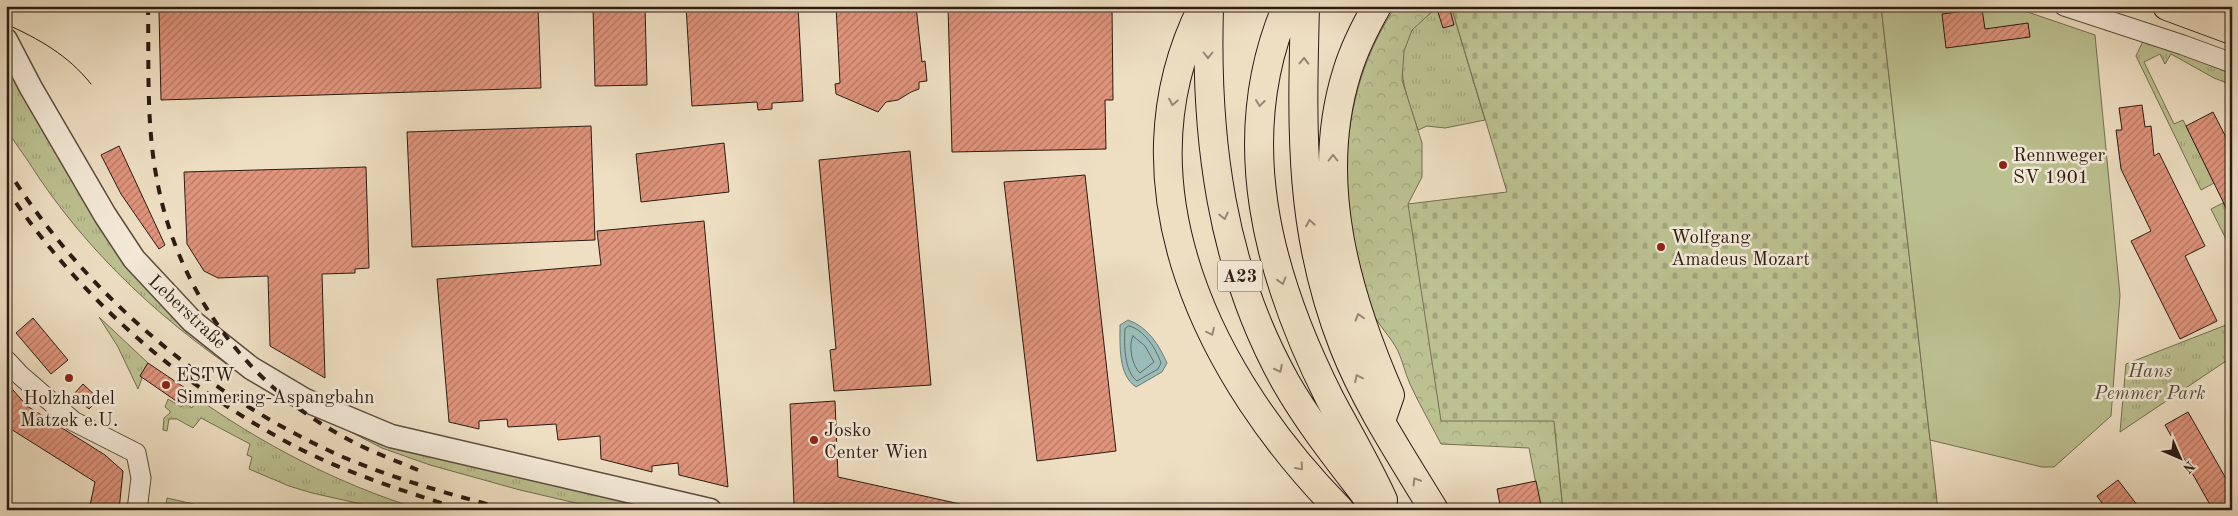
<svg xmlns="http://www.w3.org/2000/svg" width="2238" height="516" viewBox="0 0 2238 516" font-family="'Old Standard TT',serif">
  <defs>
    <pattern id="grass-tufts" width="24" height="20" patternUnits="userSpaceOnUse" patternTransform="scale(1.25)"><rect width="24" height="20" fill="#bcc191"/><path d="M3 7l-1-3M5 7V3M7 7l1-3M15 17l-1-3M17 17v-4M19 17l1-3" fill="none" stroke="#a2a57c"/></pattern>
    <pattern id="forest-crowns" width="20" height="18" patternUnits="userSpaceOnUse" patternTransform="scale(1.25)"><rect width="20" height="18" fill="#bcc191"/><path d="M2 6a3 3 0 1 1 6 0M12 15a3 3 0 1 1 6 0" fill="none" stroke="#a2a57c"/></pattern>
    <pattern id="cemetery-stones" width="16" height="16" patternUnits="userSpaceOnUse" patternTransform="scale(1.25)"><rect width="16" height="16" fill="#bcc191"/><path d="M2 7V4a2 2 0 0 1 4 0v3zM10 15v-3a2 2 0 0 1 4 0v3z" fill="#a2a57c"/></pattern>
    <pattern id="building-hatch" width="6" height="6" patternUnits="userSpaceOnUse" patternTransform="scale(1.25)"><rect width="6" height="6" fill="#e0947c"/><path d="M-1 1l2-2M0 6l6-6M5 7l2-2" fill="none" stroke="#b67864"/></pattern>
  </defs>
  <rect width="100%" height="100%" fill="#eedfc3"/>
  <filter id="stains"><feTurbulence type="fractalNoise" baseFrequency=".004" numOctaves="4"/><feColorMatrix values="0 0 0 0 .2 0 0 0 0 .09 0 0 0 0 .02 0 0 0 .5 -.17"/></filter>
  <radialGradient id="worn" r=".72"><stop offset=".6" stop-color="#630" stop-opacity="0"/><stop offset="1" stop-color="#630" stop-opacity=".3"/></radialGradient>
  <path fill="url(#grass-tufts)" stroke="#746e52" d="M1436 6H1451L1485 120 1445 128 1427 126 1418 130C1408 99 1390 59 1413 29 1419 21 1429 15 1436 8Z
    M2144 39 2232 74V85L2214 78 2171 54 2165 64 2160 54 2144 62 2174 124 2183 120 2214 183 2201 190 2136 56Z
    M6 56 89 205 262 385 261 387C169 329 86 253 28 161 22 152 8 134 6 125 3 108 6 75 6 56Z
    M2223 203 2232 220V251L2211 209Z
    M99 317 148 363 140 376 142 378 138 389 118 347Z
    M2226 325 2232 334V357L2120 432 2126 364Z
    M190 393C261 444 338 484 422 510H388L312 493 289 486 249 469 252 457 247 455 250 444 201 418 193 428 177 419H169L167 431 163 430 164 418 170 413V411L165 407 168 399 181 407 185 403 192 408 194 405 186 400Z
    M341 427 664 510H606L520 490 430 465 382 448Z"/>
  <path fill="url(#forest-crowns)" stroke="#746e52" d="M1396 6H1436V8L1412 30 1404 51 1402 80 1422 143V177L1408 204 1554 421 1563 510H1541L1529 448 1441 444C1431 424 1419 404 1410 384 1405 373 1403 362 1398 351 1391 337 1378 325 1371 310 1367 300 1365 288 1362 277 1335 187 1342 85 1396 6Z"/>
  <path fill="url(#cemetery-stones)" stroke="#746e52" d="M1451 6H1881L1938 510H1563L1554 421H1441L1408 204 1507 192Z"/>
  <path fill="#bcc191" stroke="#746e52" d="M1881 6H2010L2095 35 2120 295 2111 416 2054 467H2042L1930 440Z
    M167 498 220 510H165Z"/>
  <path fill="#9abcb8" stroke="#6e7c76" d="M1128 320C1148 327 1159 345 1167 363L1162 372 1136 387C1118 375 1120 345 1120 325Z"/>
  <g fill="none" stroke-linecap="round" stroke-linejoin="round">
    <path stroke="#626c65" stroke-width="1" d="M1129 326C1145 330 1156 349 1161 363L1158 369 1137 381C1124 371 1124 344 1125 329Z
      M1133 336 1145 346 1154 362 1140 373C1132 366 1128 345 1133 336Z"/>
  </g>
  <path fill="url(#building-hatch)" stroke="#2b1b12" d="M183 6H538L541 88 161 100 159 12 183 11Z
    M593 6H645L647 85 595 86Z
    M686 6H798L803 101 772 103V109L758 110 757 102 692 106Z
    M836 6H916L922 62 925 61 927 81 919 82V89L911 92 898 100 886 102 878 112 836 94 835 84 840 83Z
    M948 6H1112L1113 100H1105L1106 149 952 152Z
    M1436 6H1449L1454 25 1443 28Z
    M1982 9 1985 29 2028 23 2030 37 1946 48 1942 14Z
    M2142 105 2145 127 2151 126 2154 156 2159 153 2205 246 2185 256 2217 321 2180 339 2131 241 2151 231 2121 169 2116 130H2122L2119 108Z
    M2213 112 2232 149V220L2186 126Z
    M591 126 595 240 412 247 407 132Z
    M724 143 729 192 641 202 636 154Z
    M119 146 165 245 159 249 121 194 101 155Z
    M910 151 931 385 834 391 830 350 836 349 819 160Z
    M366 167 369 268 355 269V273L322 274 325 378 270 346 268 276 218 278 204 271 187 244 184 172Z
    M1085 175 1116 451 1037 461 1004 182Z
    M704 221 728 487 679 475 678 463 652 466V472L601 459 600 436 558 440 556 424 508 427 507 419 479 421V429L449 422 437 279 601 265 597 231Z
    M33 318 68 360 51 374 16 333Z
    M148 363 191 392 182 405 140 376Z
    M6 382 27 406 105 455 123 471 119 510H89L95 482 6 426Z
    M83 384 99 399 89 409 73 395Z
    M835 401 838 477 960 504V510H838V503L794 505 790 404Z
    M2188 412 2232 489V510H2213L2165 425Z
    M2118 480 2141 510H2107L2097 496Z
    M1536 481 1542 510H1501L1497 489Z"/>
  <g fill="none" stroke-linecap="round" stroke-linejoin="round">
    <defs>
      <path id="minor" d="M2064 6 2183 45 2232 63
        M6 360 20 375 73 421 136 453 141 478 137 510"/>
      <path id="tertiary" d="M6 40 31 88 105 215 134 259 192 321 251 368 305 400 391 436 710 510"/>
      <path id="motorway" d="M1203 6C1112 186 1212 380 1340 510
        M1287 6C1230 139 1268 276 1330 399 1348 433 1367 465 1383 500
        M1305 6C1302 128 1298 230 1344 347 1367 405 1402 457 1434 510
        M1377 6C1365 27 1354 49 1347 72 1313 181 1346 294 1390 395L1381 421
        M2167 6 2232 30
        M1209 8C1205 137 1221 266 1285 381 1311 427 1345 468 1377 510"/>
    </defs>
    <use href="#minor" stroke="#5c4c3e" stroke-width="21"/>
    <use href="#tertiary" stroke="#5c4c3e" stroke-width="25"/>
    <use href="#motorway" stroke="#2b1b12" stroke-width="30"/>
    <use href="#minor" stroke="#f4ead8" stroke-width="19"/>
    <use href="#tertiary" stroke="#f4ead8" stroke-width="22"/>
    <use href="#motorway" stroke="#eedfc3" stroke-width="28"/>
    <path stroke="#2b1b12" stroke-width="1" d="M6 24C39 39 68 55 91 84"/>
    <path stroke="#2b1b12" stroke-width="4" stroke-dasharray="9 9" stroke-linecap="butt" d="M148 6C149 64 146 124 157 180 177 289 245 383 342 436 366 450 392 459 418 470
      M6 167C84 294 208 397 343 457 397 480 453 495 509 510
      M6 188C78 298 184 389 300 449 352 475 407 492 463 510"/>
  </g>
  <defs><path id="oneway-chevron" d="M-2-3.5L2.5 0L-2 3.5" fill="none" stroke-width="1.6" stroke-linecap="round" stroke-linejoin="round" transform="scale(1.25)"/></defs>
  <g stroke="#968773">
    <use href="#oneway-chevron" transform="translate(1208 55) rotate(90)"/>
    <use href="#oneway-chevron" transform="translate(1304 61) rotate(-89)"/>
    <use href="#oneway-chevron" transform="translate(1173 102) rotate(101)"/>
    <use href="#oneway-chevron" transform="translate(1260 103) rotate(97)"/>
    <use href="#oneway-chevron" transform="translate(1333 158) rotate(-90)"/>
    <use href="#oneway-chevron" transform="translate(1224 216) rotate(77)"/>
    <use href="#oneway-chevron" transform="translate(1310 223) rotate(-99)"/>
    <use href="#oneway-chevron" transform="translate(1282 281) rotate(73)"/>
    <use href="#oneway-chevron" transform="translate(1359 317) rotate(-107)"/>
    <use href="#oneway-chevron" transform="translate(1211 332) rotate(64)"/>
    <use href="#oneway-chevron" transform="translate(1279 369) rotate(63)"/>
    <use href="#oneway-chevron" transform="translate(1358 378) rotate(-116)"/>
    <use href="#oneway-chevron" transform="translate(1300 467) rotate(49)"/>
    <use href="#oneway-chevron" transform="translate(1416 481) rotate(-122)"/>
  </g>
  <g fill="#8f2418" stroke="#f4ead8" stroke-width="2">
    <circle cx="2003" cy="165" r="5"/>
    <circle cx="1661" cy="247" r="5"/>
    <circle cx="69" cy="378" r="5"/>
    <circle cx="166" cy="385" r="5"/>
    <circle cx="814" cy="440" r="5"/>
  </g>
  <g text-anchor="middle" stroke-width="5" stroke-linejoin="round" paint-order="stroke">
    <rect fill="#f4ead8" stroke="#67594d" stroke-width="1" x="1217.5" y="260.5" width="45" height="31" rx="4"/>
    <g font-size="18" font-weight="bold" fill="#2b1b12">
      <text x="1240" y="282">A23</text>
    </g>
    <g font-size="19" fill="#2b1b12" stroke="#f4ead8" text-anchor="start">
      <text x="2013" y="161">Rennweger<tspan x="2013" dy="22">SV 1901</tspan></text>
      <text x="1671" y="243">Wolfgang<tspan x="1671" dy="22">Amadeus Mozart</tspan></text>
      <text x="176" y="381">ESTW<tspan x="176" dy="22">Simmering-Aspangbahn</tspan></text>
      <text x="69" y="404" text-anchor="middle">Holzhandel<tspan x="69" dy="22">Matzek e.U.</tspan></text>
      <text x="824" y="436">Josko<tspan x="824" dy="22">Center Wien</tspan></text>
    </g>
    <g font-size="19" fill="#2b1b12" stroke="#f4ead8">
      <text transform="translate(188 311) rotate(43)" y="7">Leberstraße</text>
    </g>
    <g font-size="19" font-style="italic" fill="#564d38" stroke="#f4ead8">
      <text x="2150" y="377">Hans<tspan x="2150" dy="22">Pemmer Park</tspan></text>
    </g>
  </g>
  <rect width="2238" height="516" fill="none" stroke="#eedfc3" stroke-width="25"/>
  <rect x="8" y="8" width="2223" height="501" fill="none" stroke="#2b1b12" stroke-width="2.5"/>
  <rect x="12" y="12" width="2213" height="491" fill="none" stroke="#2b1b12"/>
  <g transform="translate(2180 458) rotate(135)" stroke="#f4ead8" stroke-width="4" paint-order="stroke">
  <path d="M0-4L9 19L0 12L-9 19Z" fill="#2b1b12"/>
  <text y="-8" font-size="14" font-weight="bold" text-anchor="middle" fill="#2b1b12">N</text>
  </g>
  <rect width="100%" height="100%" filter="url(#stains)"/>
  <rect width="100%" height="100%" fill="url(#worn)"/>
</svg>
